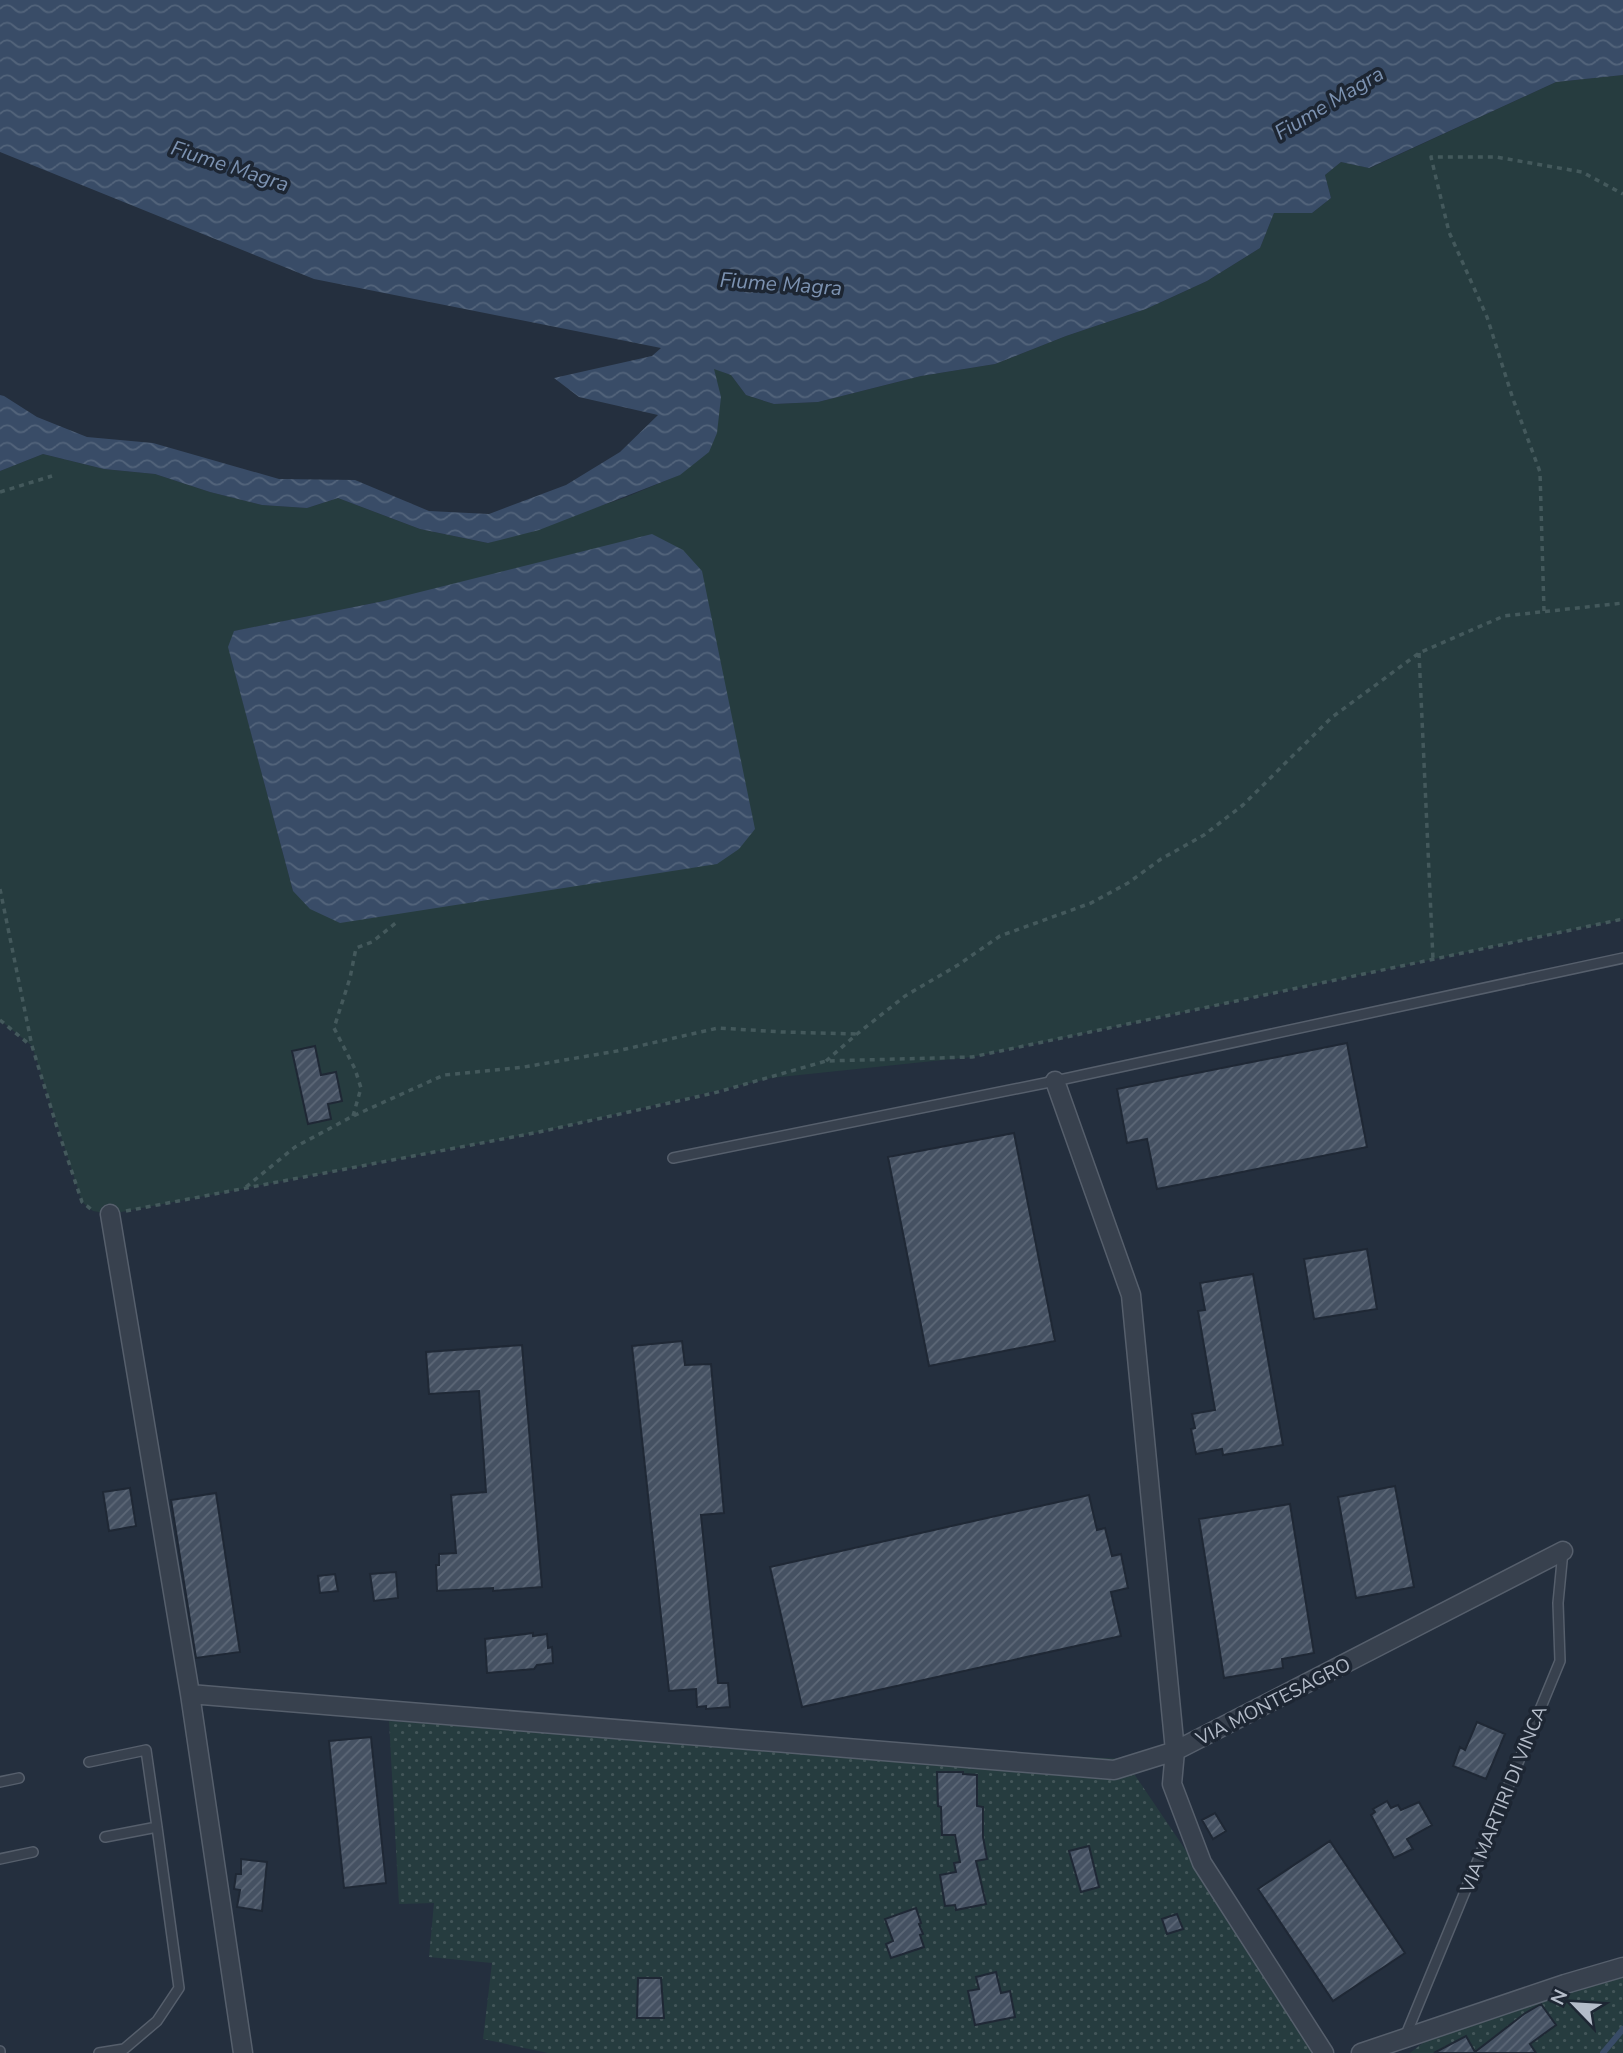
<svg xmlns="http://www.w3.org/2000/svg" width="1623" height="2053" viewBox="0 0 1623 2053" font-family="'Nunito Sans',sans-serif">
  <defs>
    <pattern id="garden-dots" width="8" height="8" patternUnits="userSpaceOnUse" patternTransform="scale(1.75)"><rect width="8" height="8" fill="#263c3f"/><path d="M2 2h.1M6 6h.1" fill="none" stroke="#435659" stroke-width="1.8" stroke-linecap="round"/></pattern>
    <pattern id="water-waves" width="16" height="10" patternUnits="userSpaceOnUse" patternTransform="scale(1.75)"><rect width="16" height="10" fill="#394c67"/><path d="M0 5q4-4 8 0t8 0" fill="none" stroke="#53647b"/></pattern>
    <pattern id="building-hatch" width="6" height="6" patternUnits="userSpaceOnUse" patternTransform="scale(1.75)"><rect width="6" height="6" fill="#455162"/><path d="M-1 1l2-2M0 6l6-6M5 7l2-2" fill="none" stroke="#5d6877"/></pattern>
  </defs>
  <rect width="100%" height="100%" fill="#242f3e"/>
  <path fill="#263c3f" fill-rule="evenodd" d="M1623 75V919L972 1057 771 1078 539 1132 111 1214 93 1211 82 1202 32 1046 0 1020V471L43 454 104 469 155 474 210 492 262 505 307 508 338 498 420 529 488 543 624 498 679 475 713 368 731 375 746 395 774 404 818 402 921 376 995 364 1066 336 1146 309 1207 281 1260 248 1274 213H1312L1331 198 1325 175 1341 162 1370 168 1556 82ZM384 601 293 891 235 672V631ZM315 1047 331 1119 308 1124 292 1052Z"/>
  <path fill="url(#garden-dots)" d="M389 1721 1124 1759 1323 2053H548L483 2039 492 1963 429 1957 434 1903 399 1904Z
    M1623 1975V2053H1410L1424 2042 1518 2007Z"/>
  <path fill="url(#water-waves)" d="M0 0H1623V75L1556 82 1369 168 1341 162 1325 175 1331 198 1312 213H1274L1260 248 1207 281 1146 309 1066 336 995 364 921 376 818 402 774 404 746 395 731 375 714 369 721 397 717 433 709 452 680 475 539 530 488 543 420 529 338 498 307 508 262 505 210 492 155 474 104 469 43 454 0 471V395L4 396 37 417 87 437 153 443 279 479 355 480 429 511 489 514 566 485 620 452 658 415 579 397 554 378 652 356 661 348 314 279 0 152Z
    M652 534 683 550 702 571 755 829 739 849 717 864 340 923 310 909 293 891 228 647 234 631 384 601Z"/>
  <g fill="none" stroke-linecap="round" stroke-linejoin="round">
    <path stroke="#394c67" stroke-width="6" d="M1603 2053 1623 2029"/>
  </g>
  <path fill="url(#building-hatch)" stroke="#1f2835" stroke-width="2" d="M1347 1043 1367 1147 1157 1189 1147 1139 1127 1143 1117 1089Z
    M315 1046 321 1075 336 1072 342 1101 328 1104 331 1119 308 1124 292 1051Z
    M1014 1133 1055 1341 929 1366 888 1157Z
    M1367 1249 1377 1309 1314 1319 1304 1259Z
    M1253 1274 1283 1445 1223 1455 1222 1449 1196 1454 1191 1429 1195 1428 1192 1414 1215 1410 1198 1311 1205 1310 1200 1283Z
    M682 1341 685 1365 711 1364 724 1513 701 1515 718 1683H728L730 1707 706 1709V1706L697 1707 696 1689 669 1691 632 1346Z
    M522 1345 542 1587 493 1591V1588L437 1591 436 1565H439V1554L456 1553 451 1495 486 1492 479 1391 429 1394 426 1352Z
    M1395 1486 1414 1587 1356 1598 1338 1497Z
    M130 1488 136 1526 109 1531 103 1492Z
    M216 1493 240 1652 196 1658 171 1500Z
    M1089 1495 1097 1530 1105 1528 1112 1556 1121 1554 1128 1588 1111 1592 1121 1636 802 1707 770 1567Z
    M1290 1504 1314 1653 1282 1659 1283 1668 1224 1678 1199 1519Z
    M396 1572 398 1598 374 1601 370 1574Z
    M335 1574 338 1591 320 1593 318 1576Z
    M533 1633V1636L547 1634 548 1648 552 1647 553 1663 537 1665 534 1669 487 1673 485 1639Z
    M1477 1722 1505 1734 1486 1779 1453 1766 1460 1747 1465 1750Z
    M371 1737 386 1883 344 1888 329 1741Z
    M937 1772H963V1774L977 1775V1806L983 1807V1837L987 1859 976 1861 986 1904 956 1910 955 1905 945 1906 940 1875 956 1872 954 1863 960 1862 955 1835H942L941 1807 938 1806Z
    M1387 1801 1391 1808 1398 1805 1401 1810 1419 1802 1432 1825 1407 1839 1413 1849 1394 1858 1371 1815 1375 1812 1373 1809Z
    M1215 1813 1226 1831 1213 1839 1202 1820Z
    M1330 1841 1405 1953 1333 2001 1258 1889Z
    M1089 1846 1099 1887 1081 1892 1069 1851Z
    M241 1859 267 1862 262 1911 237 1907 240 1890 234 1889 236 1874H241Z
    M916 1908 921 1923 919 1924 923 1934 920 1935 924 1947 891 1958 886 1944 893 1941 885 1919Z
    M1177 1914 1183 1929 1167 1934 1162 1919Z
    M996 1972 1001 1993 1010 1991 1015 2017 975 2025 968 1991 979 1989 976 1977Z
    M638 1978H661L664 2018H637Z
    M1541 2004 1556 2025 1530 2044 1536 2053H1434L1466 2036 1475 2052 1524 2014Z"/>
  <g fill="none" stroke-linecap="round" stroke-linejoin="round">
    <defs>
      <path id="service" d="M673 1158 1055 1081 1623 958
        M89 1762 146 1750 157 1827
        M0 1782 19 1778
        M0 1859 33 1852
        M1405 2037 1560 1661 1558 1603 1563 1551
        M0 2051V2053
        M99 2053 124 2049 157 2021 179 1988 157 1827 105 1837"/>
      <path id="minor" d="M110 1214 190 1694 243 2053
        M190 1694 1114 1770 1175 1751 1131 1295 1055 1081
        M1324 2053 1202 1863 1172 1784 1175 1751 1563 1551
        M1361 2053 1565 1984 1623 1967"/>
    </defs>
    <use href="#service" stroke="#565f6c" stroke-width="12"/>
    <use href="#minor" stroke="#565f6c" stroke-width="21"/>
    <path stroke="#44595c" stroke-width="3.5" stroke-dasharray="5 5" stroke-linecap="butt" d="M0 492 52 476
      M1544 611 1540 472 1513 399 1487 317 1449 232 1431 157H1496L1582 172 1623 194
      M1419 653 1433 959
      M0 889 32 1046 56 1124 82 1202 92 1210
      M0 1020 30 1045
      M826 1061 857 1034 905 996 958 965 1000 936 1091 903 1128 883 1161 859 1204 835 1243 805 1331 718 1419 653 1504 616 1623 603
      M353 1116 361 1088 355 1069 334 1028 350 978 356 948 372 942 397 922
      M246 1187 295 1147 353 1116 444 1075 524 1067 617 1051 718 1028 782 1032 857 1034
      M126 1211 539 1132 714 1093 826 1061 972 1057 1623 919"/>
    <use href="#service" stroke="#38414e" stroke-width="9"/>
    <use href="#minor" stroke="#38414e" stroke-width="18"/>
  </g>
  <g text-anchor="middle" stroke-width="7" stroke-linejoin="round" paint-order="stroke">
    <g font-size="19" fill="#b4bcc9" stroke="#1d2633">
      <text transform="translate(1273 1701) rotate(-27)" y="7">VIA MONTESAGRO</text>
      <text transform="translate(1503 1799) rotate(-68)" y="7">VIA MARTIRI DI VINCA</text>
    </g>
    <g font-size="21" font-style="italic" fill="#7c92b1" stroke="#1d2633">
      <text transform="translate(1329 103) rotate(-31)" y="7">Fiume Magra</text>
      <text transform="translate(230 166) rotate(18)" y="7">Fiume Magra</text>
      <text transform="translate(781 284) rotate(4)" y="7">Fiume Magra</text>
    </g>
  </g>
  <g transform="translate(1574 2004) rotate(295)" stroke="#1d2633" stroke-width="5" paint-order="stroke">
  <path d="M0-5L12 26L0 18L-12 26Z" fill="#b4bcc9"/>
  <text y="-10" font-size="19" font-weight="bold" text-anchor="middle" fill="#b4bcc9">N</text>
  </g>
</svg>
